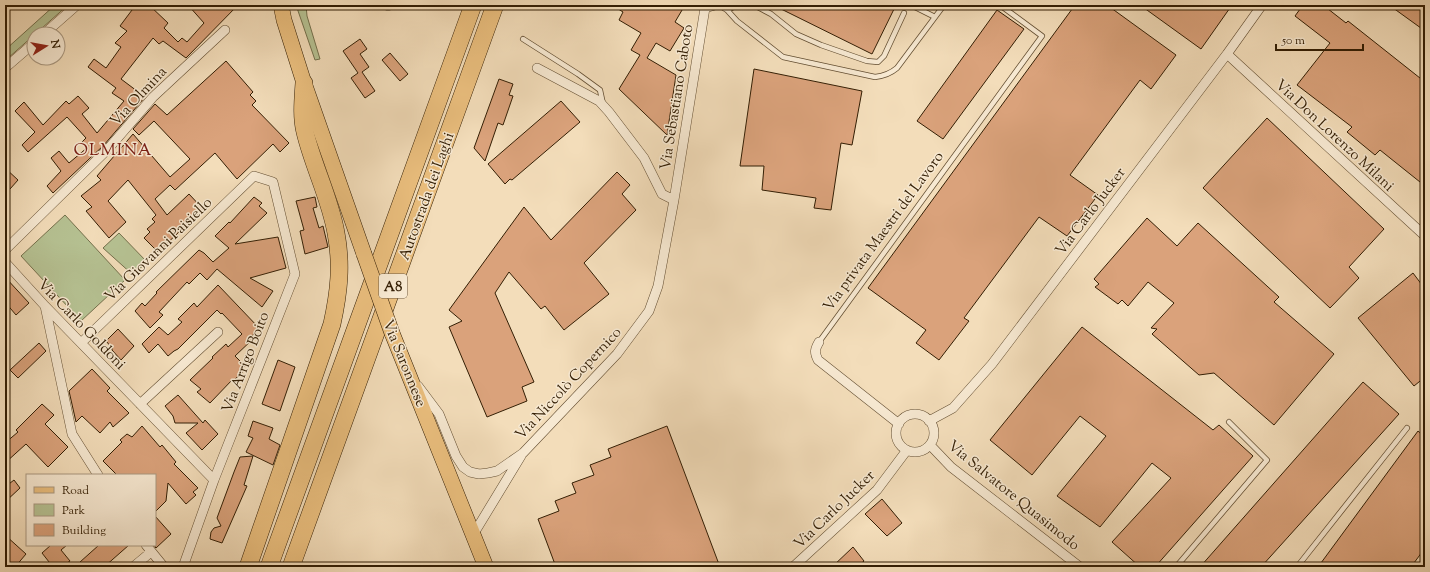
<svg xmlns="http://www.w3.org/2000/svg" width="1430" height="572" viewBox="0 0 1430 572" font-family="'Sorts Mill Goudy',serif">
  <rect width="100%" height="100%" fill="#f3ddba"/>
  <filter id="stains"><feTurbulence type="fractalNoise" baseFrequency=".005" numOctaves="4"/><feColorMatrix values="0 0 0 0 .2 0 0 0 0 .09 0 0 0 0 .02 0 0 0 .5 -.17"/></filter>
  <radialGradient id="worn" r=".72"><stop offset=".6" stop-color="#630" stop-opacity="0"/><stop offset="1" stop-color="#630" stop-opacity=".3"/></radialGradient>
  <path fill="#b6c293" stroke="#74704c" d="M55 5H68L7 59 5 56V50Z
    M296 5H306L307 16 320 59 315 60Z
    M65 215 125 280 81 321 21 256Z
    M119 233 147 262 133 275 103 248Z"/>
  <path fill="#daa27b" stroke="#331e04" d="M128 5H149L168 23 164 28 178 42 182 38 187 42 204 23 188 5H238L186 58 163 41 159 44 153 38 121 79 145 97 104 145 53 193 47 186 61 171 51 158 59 151 69 163 88 147 82 142 86 138 67 117 28 152 22 145 35 132 15 111 24 102 43 125 66 101 69 104 78 96 89 108 82 114 97 133 124 101 112 93 116 88 88 67 94 59 106 68 121 47 115 43 127 31 120 26 132 10Z
    M612 5H685L675 22 684 28 670 51 656 43 647 58 676 75 667 135 619 89 640 55 631 50 641 33 619 20 623 12Z
    M773 5H896L872 54Z
    M1075 5H1107L1176 55 1151 89 1140 80 1070 175 1098 195 1067 236 1039 217 964 318 969 321 939 360 916 343 926 330 868 288Z
    M1140 5H1232L1201 49Z
    M1303 5H1323L1346 23 1348 21 1425 82V186L1380 150 1375 155 1347 132 1352 127 1297 85 1330 43 1295 16Z
    M1389 5H1425V31Z
    M997 10 1024 29 943 139 917 121Z
    M360 39 367 49 360 54 369 67 362 72 375 91 365 98 351 78 358 73 343 51Z
    M390 53 408 74 400 81 382 60Z
    M226 61 253 92 250 95 256 101 252 105 289 143 280 152 273 144 237 179 215 153 175 190 170 185 155 199 167 215 189 194 203 209 158 252 144 238 150 232 147 229 155 222 152 219 156 215 128 180 108 201 126 222 109 238 86 211 92 207 81 196 101 180 97 176 133 134 170 177 190 159 154 121 139 135 133 129 155 104 167 115Z
    M754 69 862 91 852 145 841 143 831 210 814 208 816 198 762 190 764 166H740Z
    M499 79 513 84 509 95 513 96 503 125 498 123 485 161 474 148Z
    M561 101 580 122 512 180 510 179 505 184 488 164Z
    M1267 118 1384 229 1349 267 1359 278 1330 308 1203 188Z
    M5 168 18 180 10 189 5 184Z
    M617 172 630 185 622 194 636 210 584 263 609 294 564 330 545 306 541 309 509 272 495 293 534 382 522 387 527 401 487 417 449 327 462 321 449 310 524 207 551 240Z
    M254 197 262 203 259 206 267 213 235 244 278 237 286 268 250 278 273 291 262 307 217 269 207 280 200 273 189 284 187 282 159 312 163 315 150 328 135 311 142 303 145 306 157 293 156 292 199 250 204 253 213 262 229 248 215 236 229 222 230 223Z
    M315 197 317 207 313 208 319 228 323 226 328 247 305 254 300 231 304 230 296 201Z
    M1147 218 1177 246 1198 223 1279 297 1274 302 1334 354 1274 425 1214 373 1199 375 1152 334 1157 329 1151 328 1174 303 1148 282 1128 306 1122 300 1118 304 1095 287 1099 284 1094 279Z
    M1413 273 1425 289V377L1414 386 1358 318Z
    M5 277 29 303 16 315 5 302Z
    M218 285 259 328 252 336 254 338 235 356 245 366 242 368 244 371 234 380 233 379 210 403 197 392 201 389 190 380 213 358 212 357 226 344 228 347 242 334 222 313 221 314 217 310 178 349 174 351 168 356 158 344 149 353 142 344 159 327 168 335 182 322 178 319 194 303 197 307Z
    M1082 327 1213 430 1219 425 1253 456 1155 567H1140L1112 542 1171 478 1152 463 1100 527 1057 496 1106 436 1080 416 1032 475 990 440Z
    M118 329 134 346 121 360 112 350V348L106 341Z
    M39 343 46 351 18 378 10 370Z
    M278 360 295 367 280 411 262 404Z
    M92 369 110 388 107 391 129 413 113 427 110 422 100 433 82 416 76 422 69 391Z
    M1363 382 1399 414 1261 567H1200Z
    M178 395 203 423 205 420 218 434 202 450 186 433 198 423H175L173 416 165 406Z
    M42 404 54 415 45 424 68 447 48 467 26 444 5 463V443L18 432 16 430Z
    M253 421 273 428 269 439 280 445 273 465 246 452 253 438 248 436Z
    M142 426 160 447 162 445 176 462 174 464 198 488 193 492 196 495 186 504 168 483 166 501 155 512V475H117L103 461 122 442 120 440 127 434 132 437Z
    M667 426 720 567H556L538 519 559 511 555 501 576 493 572 483 594 475 590 465 611 457 608 449Z
    M1418 431 1425 437V548L1411 567H1318Z
    M253 456 244 485 247 486 222 543 210 539 211 532 214 528 221 526 217 518 234 472 240 457Z
    M14 480 20 488 5 502V487Z
    M882 499 902 523 887 536 865 514Z
    M155 516 171 534 156 548 155 547Z
    M5 535 26 554 15 567H5Z
    M51 545H67L61 550 70 561 61 567H53L42 553Z
    M99 545H129L104 567H84L80 562Z
    M853 547 864 561 857 567H832Z"/>
  <g fill="none" stroke-linecap="round" stroke-linejoin="round">
    <defs>
      <path id="lane" d="M719 5 727 10 737 21 783 57 875 77C884 76 890 74 897 68L944 5
        M754 5 771 14 796 34 821 45 867 61 878 62 884 56 904 13
        M911 5 935 17
        M727 10 738 5
        M523 39 578 74 600 90 603 104
        M819 342 1042 36 1000 5
        M1176 567 1267 460 1229 422
        M1297 567 1407 428"/>
      <path id="street" d="M387 5 388 6
        M44 34 77 5
        M1227 54 1425 236
        M5 68 34 43
        M674 200 705 8 715 5
        M5 250 108 149 153 97 225 30
        M5 262 45 306 214 480
        M45 306 72 434 98 475
        M819 342C815 349 814 352 818 360L899 424
        M81 343 254 176 273 182 295 274 214 480 183 567
        M418 386 439 414 456 456 463 467 470 472 479 474 488 473 497 471 523 453 617 354 649 311 658 286 674 200 662 194 644 158 609 112 599 101 537 68
        M140 404 218 332
        M896 433a19 19 0 1 1 38 0a19 19 0 1 1-38 0Z
        M929 421 953 408 992 364 1227 54 1262 5
        M930 445 951 467 1080 567
        M473 535 521 456
        M146 545 164 567
        M133 567 151 552
        M793 567 877 490 907 450"/>
      <path id="primary" d="M281 5 284 20 304 83 364 254
        M392 333 486 567"/>
      <path id="highway" d="M248 567 332 324C339 292 342 265 336 233 330 198 313 166 305 132 301 116 303 99 304 83
        M269 567 473 5
        M291 567 495 5"/>
    </defs>
    <use href="#lane" stroke="#634e32" stroke-width="6"/>
    <use href="#street" stroke="#634e32" stroke-width="10"/>
    <use href="#primary" stroke="#331e04" stroke-width="16"/>
    <use href="#highway" stroke="#331e04" stroke-width="18"/>
    <use href="#lane" stroke="#f7e9d2" stroke-width="4.5"/>
    <use href="#street" stroke="#f7e9d2" stroke-width="9"/>
    <use href="#primary" stroke="#eabe7d" stroke-width="15"/>
    <use href="#highway" stroke="#eabe7d" stroke-width="17"/>
    <defs>
      <path id="primary-bridge" d="M364 254 392 333"/>
    </defs>
    <use href="#primary-bridge" stroke="#331e04" stroke-width="16" stroke-linecap="butt"/>
    <use href="#primary-bridge" stroke="#eabe7d" stroke-width="15"/>
  </g>
  <g text-anchor="middle" stroke-width="3" stroke-linejoin="round" paint-order="stroke">
    <rect fill="#f7e9d2" stroke="#6e5b42" stroke-width="1" x="379" y="274" width="28" height="24" rx="3"/>
    <g font-size="14" font-weight="bold" fill="#331e04">
      <text x="393" y="291">A8</text>
    </g>
    <g font-size="15" fill="#331e04" stroke="#f7e9d2">
      <text transform="translate(138 96) rotate(-47)" y="5">Via Olmina</text>
      <text transform="translate(676 97) rotate(-81)" y="5">Via Sebastiano Caboto</text>
      <text transform="translate(1335 135) rotate(43)" y="5">Via Don Lorenzo Milani</text>
      <text transform="translate(426 196) rotate(-70)" y="5">Autostrada dei Laghi</text>
      <text transform="translate(1090 211) rotate(-53)" y="5">Via Carlo Jucker</text>
      <text transform="translate(883 231) rotate(-54)" y="5">Via privata Maestri del Lavoro</text>
      <text transform="translate(158 249) rotate(-44)" y="5">Via Giovanni Paisiello</text>
      <text transform="translate(82 324) rotate(46)" y="5">Via Carlo Goldoni</text>
      <text transform="translate(245 362) rotate(-69)" y="5">Via Arrigo Boito</text>
      <text transform="translate(405 363) rotate(68)" y="5">Via Saronnese</text>
      <text transform="translate(568 383) rotate(-47)" y="5">Via Niccolò Copernico</text>
      <text transform="translate(1014 495) rotate(39)" y="5">Via Salvatore Quasimodo</text>
      <text transform="translate(834 509) rotate(-44)" y="5">Via Carlo Jucker</text>
    </g>
    <g font-size="17" letter-spacing="1" fill="#7a1f14" stroke="#f7e9d2">
      <text x="113" y="155">OLMINA</text>
    </g>
  </g>
  <rect width="1430" height="572" fill="none" stroke="#f3ddba" stroke-width="20"/>
  <rect x="6" y="6" width="1418" height="560" fill="none" stroke="#331e04" stroke-width="2"/>
  <rect x="10" y="10" width="1410" height="552" fill="none" stroke="#331e04"/>
  <rect x="26" y="474" width="130" height="72" fill="#f7e9d2" stroke="#a99880"/>
  <rect x="34" y="487" width="20" height="6" fill="#eabe7d" stroke="#a99880"/>
  <text x="62" y="494" font-size="12" fill="#331e04">Road</text>
  <rect x="34" y="504" width="20" height="12" fill="#b6c293" stroke="#a99880"/>
  <text x="62" y="514" font-size="12" fill="#331e04">Park</text>
  <rect x="34" y="524" width="20" height="12" fill="#daa27b" stroke="#a99880"/>
  <text x="62" y="534" font-size="12" fill="#331e04">Building</text>
  <g transform="translate(46 46) rotate(79)"><circle r="19" fill="#f7e9d2" stroke="#a99880"/>
  <path d="M0-3L7 15L0 10L-7 15Z" fill="#8f2418"/>
  <text y="-6" font-size="11" font-weight="bold" text-anchor="middle" fill="#331e04">N</text>
  </g>
  <path d="M1276 44v6h87v-6" fill="none" stroke="#331e04" stroke-width="2"/>
  <text x="1282" y="44" font-size="12" fill="#331e04" stroke="#f7e9d2" stroke-width="3" paint-order="stroke">50 m</text>
  <rect width="100%" height="100%" filter="url(#stains)"/>
  <rect width="100%" height="100%" fill="url(#worn)"/>
</svg>
